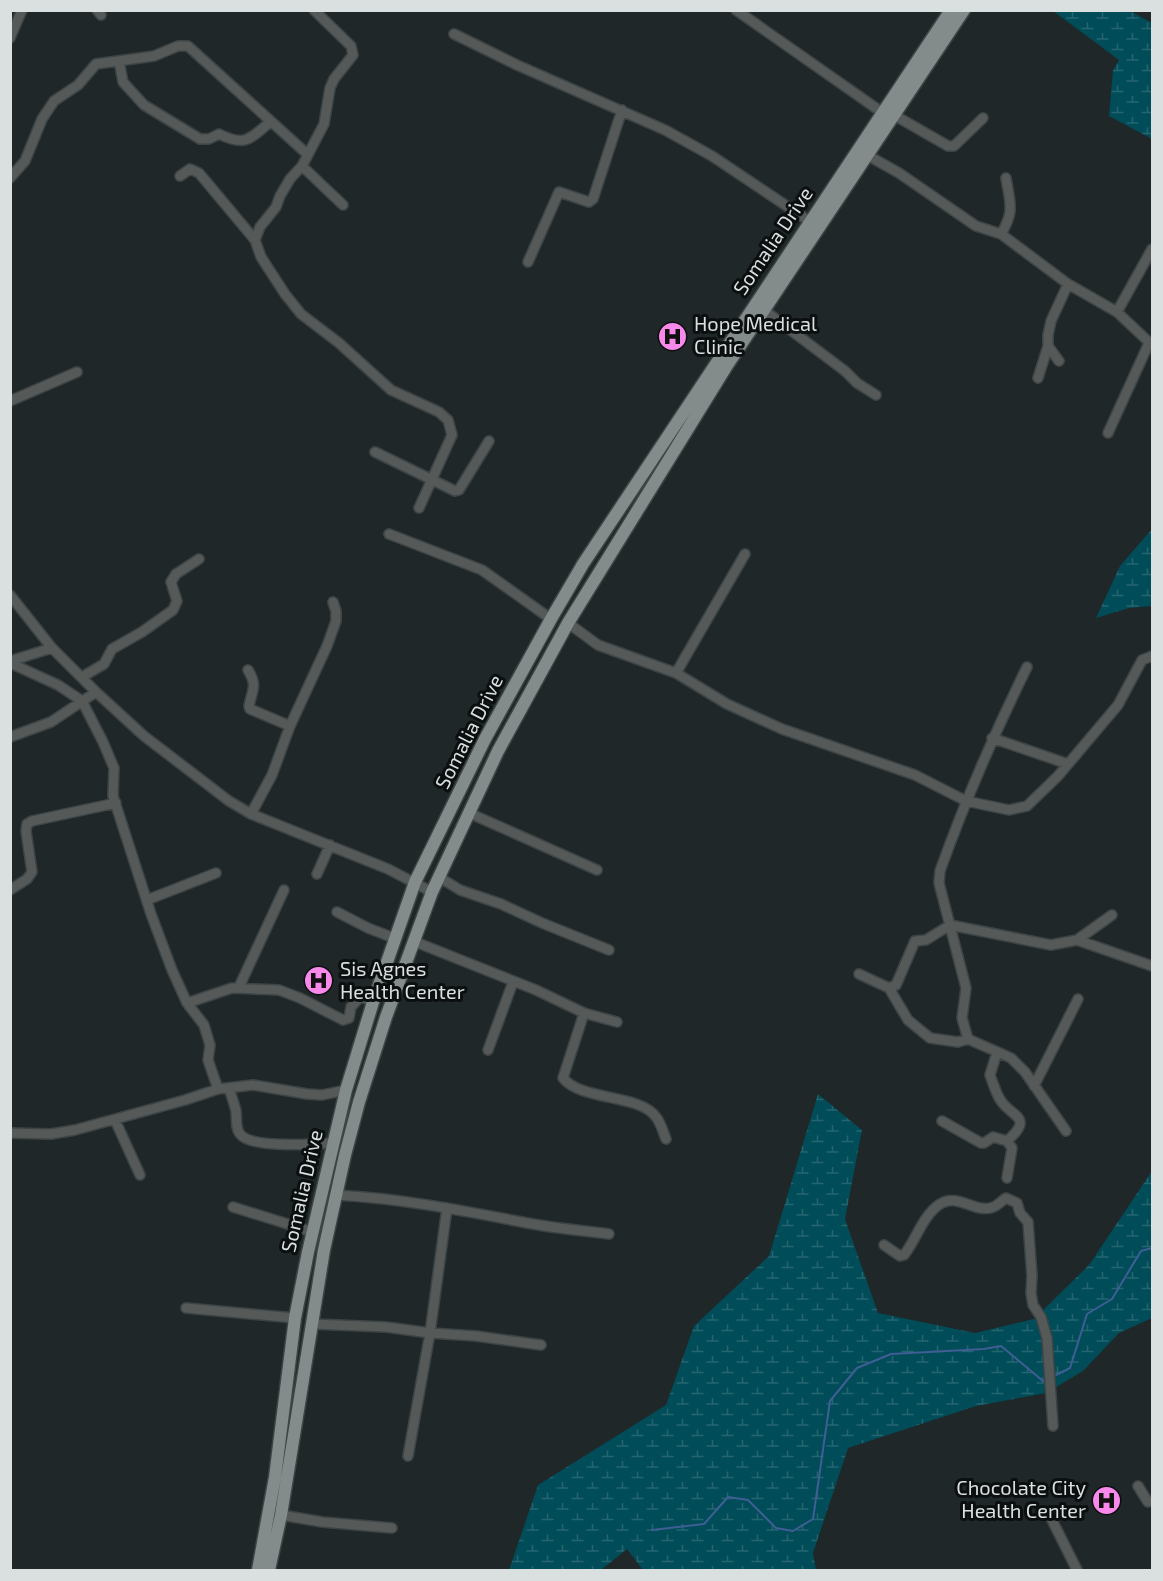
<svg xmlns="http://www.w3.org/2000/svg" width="1163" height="1581" viewBox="0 0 1163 1581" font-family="'Exo 2',sans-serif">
  <defs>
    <pattern id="wetland-marsh" width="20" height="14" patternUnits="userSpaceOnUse" patternTransform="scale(1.5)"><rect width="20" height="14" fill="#004c58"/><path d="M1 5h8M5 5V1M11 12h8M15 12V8" fill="none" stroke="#256570"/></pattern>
  </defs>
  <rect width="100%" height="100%" fill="#1f2728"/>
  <path fill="url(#wetland-marsh)" d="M1053 11H1130L1152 23V139L1109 116 1113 70 1119 60Z
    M1152 529V606L1129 608 1096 618 1120 566Z
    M818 1094 862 1130 845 1219 878 1313 975 1333 1034 1319 1089 1265 1152 1171V1318L1119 1333 1083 1371 1046 1393 976 1406 848 1448 813 1553 816 1570H643L627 1549 601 1570H509L538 1485 666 1405 694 1326 769 1256Z"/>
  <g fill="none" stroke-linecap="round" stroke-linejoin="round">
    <path stroke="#3e5e94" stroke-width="2" d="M1052 1377 1070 1368 1087 1314 1112 1299 1141 1251 1152 1248
      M652 1530 704 1524 728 1497 748 1500 776 1528 793 1531 813 1519 830 1401 857 1368 891 1354 984 1349 1001 1346 1043 1381 1047 1379"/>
    <defs>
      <path id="minor" d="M97 10 101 15
        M314 10 351 46 353 55 334 79 330 88 324 124 302 166 290 179 280 196 276 207 260 227 255 240 261 257 285 294 301 314 339 343 391 390 439 412 448 420 452 435 419 508
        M736 10 883 113
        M454 34 517 65 665 130 712 156 809 221
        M10 38 22 10
        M119 61 123 82 144 105 200 139H209L219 134C245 147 250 139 270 122
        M894 115 948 146H954L983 118
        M867 155 899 173 976 226 1001 234 1068 284 1117 312 1152 345
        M302 166 343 205
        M180 176 190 169 199 173 255 240
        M10 178 25 161 42 119 54 101 78 85 96 64 154 56 178 46H188L307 154
        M1001 234C1015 211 1010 203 1006 178
        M528 262 559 192 589 202 593 199 622 110
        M764 310 845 371 857 383 876 395
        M1117 312 1152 249
        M1048 346 1059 361
        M1038 378 1048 346V335L1051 321 1068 284
        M10 401 77 372
        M1108 433 1149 343
        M375 452 455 491 459 490 489 441
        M389 534 482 570 551 619
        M10 595 52 648 96 692 144 736 229 801 251 814 388 869 432 892
        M568 623 598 645 676 673 727 704 782 729 915 775 966 801 1009 810 1027 806 1058 776 1118 705 1142 660 1152 656
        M10 661 52 648
        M10 663 58 685 82 701 103 742 114 768 113 796 151 914 172 970 187 1003 204 1025 210 1045 208 1060 218 1089
        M248 670C258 686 252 690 249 706L250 709 290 726
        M676 673 745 554
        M82 677 104 664 112 649 142 632 173 610 177 601 171 582 176 574 199 559
        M10 737 51 722 96 692
        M992 738 1068 764
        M469 813 597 870
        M251 814 272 775 290 726 327 646 336 621V611L333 602
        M317 874 330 845
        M439 877 460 890 501 904 542 923 609 950
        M10 890 27 879 32 872 26 831 27 824 32 821 116 803
        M147 900 216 873
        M337 912 368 928 394 938
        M1077 940 1152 966
        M413 941 536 990 584 1013 617 1022
        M859 974 889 988 896 985 915 941 926 940 950 925 1051 945 1077 940 1112 915
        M239 987 284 890
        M889 988 908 1020 930 1038 958 1042 968 1039 1011 1058 1025 1072 1066 1131
        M187 1003 232 988 279 990 300 998 343 1020 349 1018 351 1007 359 998H364L373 1002
        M584 1013 563 1078C581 1101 640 1094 656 1117 661 1123 663 1132 666 1139
        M968 1039 962 1018 966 988 939 883 940 871C965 801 994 734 1027 667
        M488 1050 513 982
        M997 1052 990 1075C993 1083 996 1094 1001 1101 1013 1118 1034 1117 1007 1141
        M1034 1086 1078 999
        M229 1088C231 1095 234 1103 236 1111 237 1118 235 1128 240 1134 251 1149 315 1144 333 1143
        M115 1120 140 1175
        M942 1121 981 1143H984L993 1137 1007 1141 1012 1148 1007 1178
        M10 1133 51 1134 75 1130 185 1100 218 1089 253 1085 307 1094 322 1095 346 1090
        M335 1195C398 1198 460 1210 522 1222 550 1228 580 1230 609 1234
        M233 1207 313 1232
        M884 1245 900 1256 904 1255C916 1240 923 1215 940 1204 958 1193 973 1212 990 1208 997 1207 1001 1201 1006 1198L1017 1203 1020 1213 1028 1222 1032 1276 1031 1293 1033 1305 1041 1317 1047 1338 1053 1426
        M186 1308 295 1318
        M312 1324 386 1327 430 1333 476 1336 541 1345
        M408 1456 430 1333 447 1208
        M1138 1486 1148 1502 1152 1501
        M281 1515 322 1522 392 1528
        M1052 1520 1077 1570"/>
      <path id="major" d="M258 1570 275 1477 295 1318 308 1252 346 1090 373 1002 415 882 485 739 551 619 583 564 951 10
        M269 1570 281 1515 324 1250 345 1155 359 1102 386 1017 432 892 498 751 568 623 726 367 964 10"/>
    </defs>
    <use href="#minor" stroke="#3d4445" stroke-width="12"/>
    <use href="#major" stroke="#3d4445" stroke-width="15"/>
    <use href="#minor" stroke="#555958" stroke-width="9"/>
    <use href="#major" stroke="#848c8b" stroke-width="12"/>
  </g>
  <defs>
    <symbol id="hospital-disc" viewBox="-11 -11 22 22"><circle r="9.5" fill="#f888ea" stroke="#0b0f10"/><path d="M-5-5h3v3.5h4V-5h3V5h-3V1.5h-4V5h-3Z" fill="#111"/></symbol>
  </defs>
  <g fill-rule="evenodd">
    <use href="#hospital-disc" x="656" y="320" width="33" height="33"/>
    <use href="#hospital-disc" x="302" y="964" width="33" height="33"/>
    <use href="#hospital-disc" x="1090" y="1484" width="33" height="33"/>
  </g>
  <g text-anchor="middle" stroke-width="6" stroke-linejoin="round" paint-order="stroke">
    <g font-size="20" fill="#dadfe0" stroke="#0b0f10">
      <text transform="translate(773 241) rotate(-56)" y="7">Somalia Drive</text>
      <text transform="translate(469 732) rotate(-63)" y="7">Somalia Drive</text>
      <text transform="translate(302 1191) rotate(-77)" y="7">Somalia Drive</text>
    </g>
    <g font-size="20" fill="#dadfe0" stroke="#0b0f10" text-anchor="start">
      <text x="694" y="331">Hope Medical<tspan x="694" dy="23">Clinic</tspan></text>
      <text x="340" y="976">Sis Agnes<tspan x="340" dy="23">Health Center</tspan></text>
      <text x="1086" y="1495" text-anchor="end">Chocolate City<tspan x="1086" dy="23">Health Center</tspan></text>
    </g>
  </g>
  <rect width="1163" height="1581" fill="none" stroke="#dadfe0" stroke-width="24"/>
</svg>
